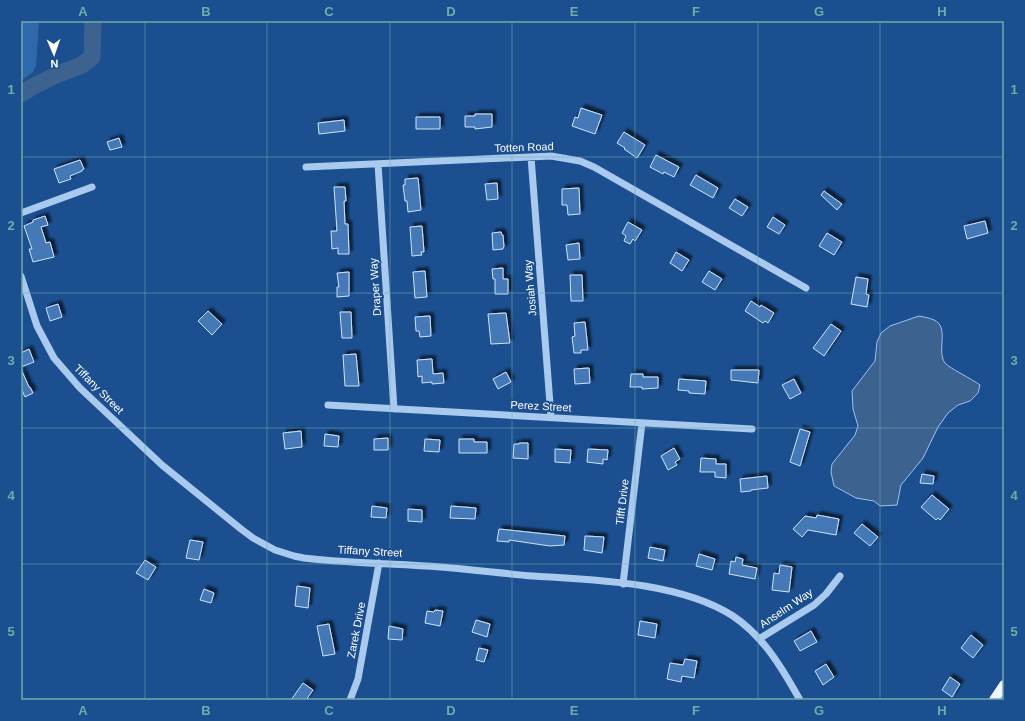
<svg xmlns="http://www.w3.org/2000/svg" width="1025" height="721" viewBox="0 0 1025 721" font-family="Helvetica,sans-serif">
  <defs>
    <filter id="shadow"><feDropShadow dx="3.5" dy="-3.5" stdDeviation="1" flood-color="#0009"/></filter>
  </defs>
  <rect width="100%" height="100%" fill="#1b4f8f"/>
  <path fill="#2e69ad" d="M21 21H39L36 66 33 72 21 81Z"/>
  <path fill="#3c6290" stroke="#9cc4f0" d="M919 316C924 317 930 318 934 320 950 327 936 351 945 363 949 368 972 379 980 385L978 393 970 401 958 405 948 413 938 427 923 458 901 485 897 505 880 506 874 501 856 498 834 486 831 472 832 464 855 435 858 426 853 409 852 391 875 361 877 342 881 333 890 326Z"/>
  <g fill="none" stroke-linecap="round" stroke-linejoin="round">
    <path stroke="#3c6290" stroke-width="17" d="M21 94 32 87 56 75 82 65 92 57 93 21"/>
  </g>
  <path fill="#4478b7" stroke="#cfe3fa" filter="url(#shadow)" d="M581 108 602 115 595 134 572 126 575 117 578 118Z
    M475 114H492V127L475 129V127H465V116H475Z
    M416 117H440V129H416Z
    M344 120 345 131 319 134 318 123Z
    M624 132 645 145 637 158 624 149 625 148 617 143Z
    M119 138 122 147 110 150 107 142Z
    M656 155 679 167 674 177 664 172 663 174 650 167Z
    M80 160 84 169 82 170V171L70 176 71 179 59 183 54 169Z
    M696 175 718 188 713 198 690 185Z
    M418 178 421 210 408 212 407 201H405L403 185H405V179Z
    M497 183 498 199 487 200 485 184Z
    M334 187H345L346 201H344L345 224H348L349 254H338V248L332 249 331 231H337Z
    M579 188 580 214 568 215 567 205H562V189Z
    M824 191 842 204 837 210 821 195Z
    M735 199 748 207 742 216 729 208Z
    M45 216 48 225 41 227 46 243 50 242 54 257 33 262 29 249H32L24 226 33 222V220Z
    M773 217 785 225 779 234 767 227Z
    M985 221 988 233 967 239 964 226Z
    M628 222 642 230 635 241 633 239 630 244 624 241 626 236 622 233Z
    M422 226 424 252H421L422 255 412 256 410 227Z
    M501 232 502 235H503L504 247 503 248V249L493 250 492 233Z
    M827 233 842 242 834 255 819 246Z
    M579 243 580 259 568 260 566 245Z
    M676 252 689 260 682 271 670 263Z
    M503 268V279H508V294H495V279H493L492 269Z
    M425 271 427 297 415 298 413 272Z
    M709 271 722 279 715 290 702 282Z
    M349 272V296L337 297V287H339L337 273Z
    M570 275H582L583 301H571Z
    M856 277 868 279 866 294 869 295 867 307 851 304Z
    M751 301 760 307 761 305 774 313 768 323 765 321 763 323 745 311Z
    M58 304 62 317 50 321 46 308Z
    M208 311 222 324 212 335 198 321Z
    M340 312H351L352 338H342Z
    M506 313 510 343 491 344 488 314Z
    M430 316 431 336 420 337 419 331H416L415 317Z
    M585 322 588 350H581V353H574L572 337 575 336 574 323Z
    M831 324 841 331 824 356 813 348Z
    M29 349 34 362 21 367V353Z
    M356 354 359 386H345L343 355Z
    M432 359 433 374 443 373 444 383 432 384V382L422 383V376L418 377 417 360Z
    M589 368 590 383 575 384 574 369Z
    M21 369 29 387H30L33 393 25 397 21 388Z
    M731 370H759L758 383 731 380Z
    M506 372 511 382 498 389 493 379Z
    M631 374H643V377H658V388L642 389V387H630Z
    M679 379 706 381 705 394 689 393V391L678 390Z
    M794 379 801 393 790 399 782 385Z
    M800 429 810 432 800 466 790 462Z
    M301 431 302 447 285 449 283 433Z
    M325 434 339 436 338 447 324 446Z
    M388 438V450H374V439Z
    M425 439 440 440 439 452 424 451Z
    M459 439H474V442H487V453H459Z
    M519 443H528V459L513 458 514 444H519Z
    M674 448 680 459 675 462 677 465 668 470 661 456Z
    M555 449 571 450 570 463 555 462Z
    M588 449 608 450 607 460 603 459V464L587 462Z
    M701 458 716 459V464H726V478L715 477V472H700Z
    M922 474 934 476 933 484 920 483Z
    M767 476 768 488 751 490V491L741 492 740 479Z
    M932 495 949 509 940 520 938 518 936 520 921 507Z
    M372 506 387 508 386 518 371 517Z
    M451 506 476 508 475 519 450 518Z
    M408 509 422 510V522L408 521Z
    M817 515 839 519 836 535 808 530 802 537 793 529 805 516 816 518Z
    M862 524 878 537 870 546 854 533Z
    M499 529 565 536 564 545 550 546 509 540V542L497 541Z
    M585 536 604 537 602 553 584 550Z
    M190 540 203 542 199 560 186 558Z
    M650 547 665 550 663 561 648 558Z
    M699 554 715 559 712 570 696 566Z
    M736 557 743 559 742 565 757 568 755 579 729 574 731 561 735 562Z
    M145 560 156 567 148 580 136 573Z
    M780 565 792 567 789 592 772 590 774 573 779 574Z
    M297 586 310 588 308 608 295 606Z
    M204 589 214 593 211 603 200 600Z
    M435 610 443 611 440 626 425 623 427 611 434 612Z
    M476 620 490 624 487 637 472 632Z
    M640 621 657 624 655 638 638 635Z
    M329 624 335 654 323 656 317 626Z
    M389 626 403 629 402 640 388 639Z
    M811 631 817 642 800 651 794 641Z
    M971 635 983 645 973 658 961 648Z
    M479 648 488 650 484 662 476 660Z
    M685 659 697 661 694 678 682 676 681 682 667 679 670 663 683 665Z
    M826 664 834 677 823 685 815 671Z
    M950 677 960 684 952 697 942 690Z
    M303 683 313 690 306 700H291Z"/>
  <g fill="none" stroke-linecap="round" stroke-linejoin="round">
    <path stroke="#a9c9ee" stroke-width="7" d="M531 157 551 417
      M378 164 394 409
      M306 167 551 156 580 161 594 167 806 288
      M21 213 92 187
      M21 276 37 326 54 358 80 388 162 465 241 529 253 538 275 550 294 556 304 558C344 563 385 563 425 566 461 568 497 573 533 576 595 580 680 582 733 616 764 637 782 668 800 700
      M328 405 752 429
      M623 584 642 423
      M759 639 814 605 826 594 840 576
      M350 700 358 679 379 563"/>
    <path stroke="#f0f6ff" stroke-width="10" d="M994 700 1004 685"/>
  </g>
  <path fill="none" stroke="#6fada8" stroke-width="1" stroke-opacity="0.55" d="M145 21V700M267 21V700M390 21V700M512 21V700M635 21V700M758 21V700M880 21V700M21 157H1004M21 293H1004M21 428H1004M21 564H1004"/>
  <g text-anchor="middle" stroke-width="4" stroke-linejoin="round" paint-order="stroke">
    <g font-size="11" fill="#fff" stroke="#1b4f8f">
      <text transform="translate(524 147) rotate(-2)" y="4">Totten Road</text>
      <text transform="translate(375 287) rotate(-94)" y="4">Draper Way</text>
      <text transform="translate(530 288) rotate(-95)" y="4">Josiah Way</text>
      <text transform="translate(99 389) rotate(45)" y="4">Tiffany Street</text>
      <text transform="translate(541 406) rotate(3)" y="4">Perez Street</text>
      <text transform="translate(622 502) rotate(-83)" y="4">Tifft Drive</text>
      <text transform="translate(370 551) rotate(3)" y="4">Tiffany Street</text>
      <text transform="translate(786 608) rotate(-34)" y="4">Anselm Way</text>
      <text transform="translate(356 630) rotate(-79)" y="4">Zarek Drive</text>
    </g>
  </g>
  <rect width="1025" height="721" fill="none" stroke="#1b4f8f" stroke-width="44"/>
  <g transform="translate(54 54) rotate(178)" stroke="#1b4f8f" stroke-width="3" paint-order="stroke">
  <path d="M0-3L7 15L0 10L-7 15Z" fill="#ffffff"/>
  <text y="-6" font-size="11" font-weight="bold" text-anchor="middle" fill="#ffffff">N</text>
  </g>
  <rect x="22" y="22" width="981" height="677" fill="none" stroke="#6fada8" stroke-width="1.5"/>
  <g font-size="13" text-anchor="middle" font-weight="bold" fill="#6fada8">
    <text x="83" y="16">A</text>
    <text x="206" y="16">B</text>
    <text x="329" y="16">C</text>
    <text x="451" y="16">D</text>
    <text x="574" y="16">E</text>
    <text x="696" y="16">F</text>
    <text x="819" y="16">G</text>
    <text x="942" y="16">H</text>
    <text x="11" y="94">1</text>
    <text x="1014" y="94">1</text>
    <text x="11" y="230">2</text>
    <text x="1014" y="230">2</text>
    <text x="11" y="365">3</text>
    <text x="1014" y="365">3</text>
    <text x="11" y="500">4</text>
    <text x="1014" y="500">4</text>
    <text x="11" y="636">5</text>
    <text x="1014" y="636">5</text>
    <text x="83" y="715">A</text>
    <text x="206" y="715">B</text>
    <text x="329" y="715">C</text>
    <text x="451" y="715">D</text>
    <text x="574" y="715">E</text>
    <text x="696" y="715">F</text>
    <text x="819" y="715">G</text>
    <text x="942" y="715">H</text>
  </g>
</svg>
